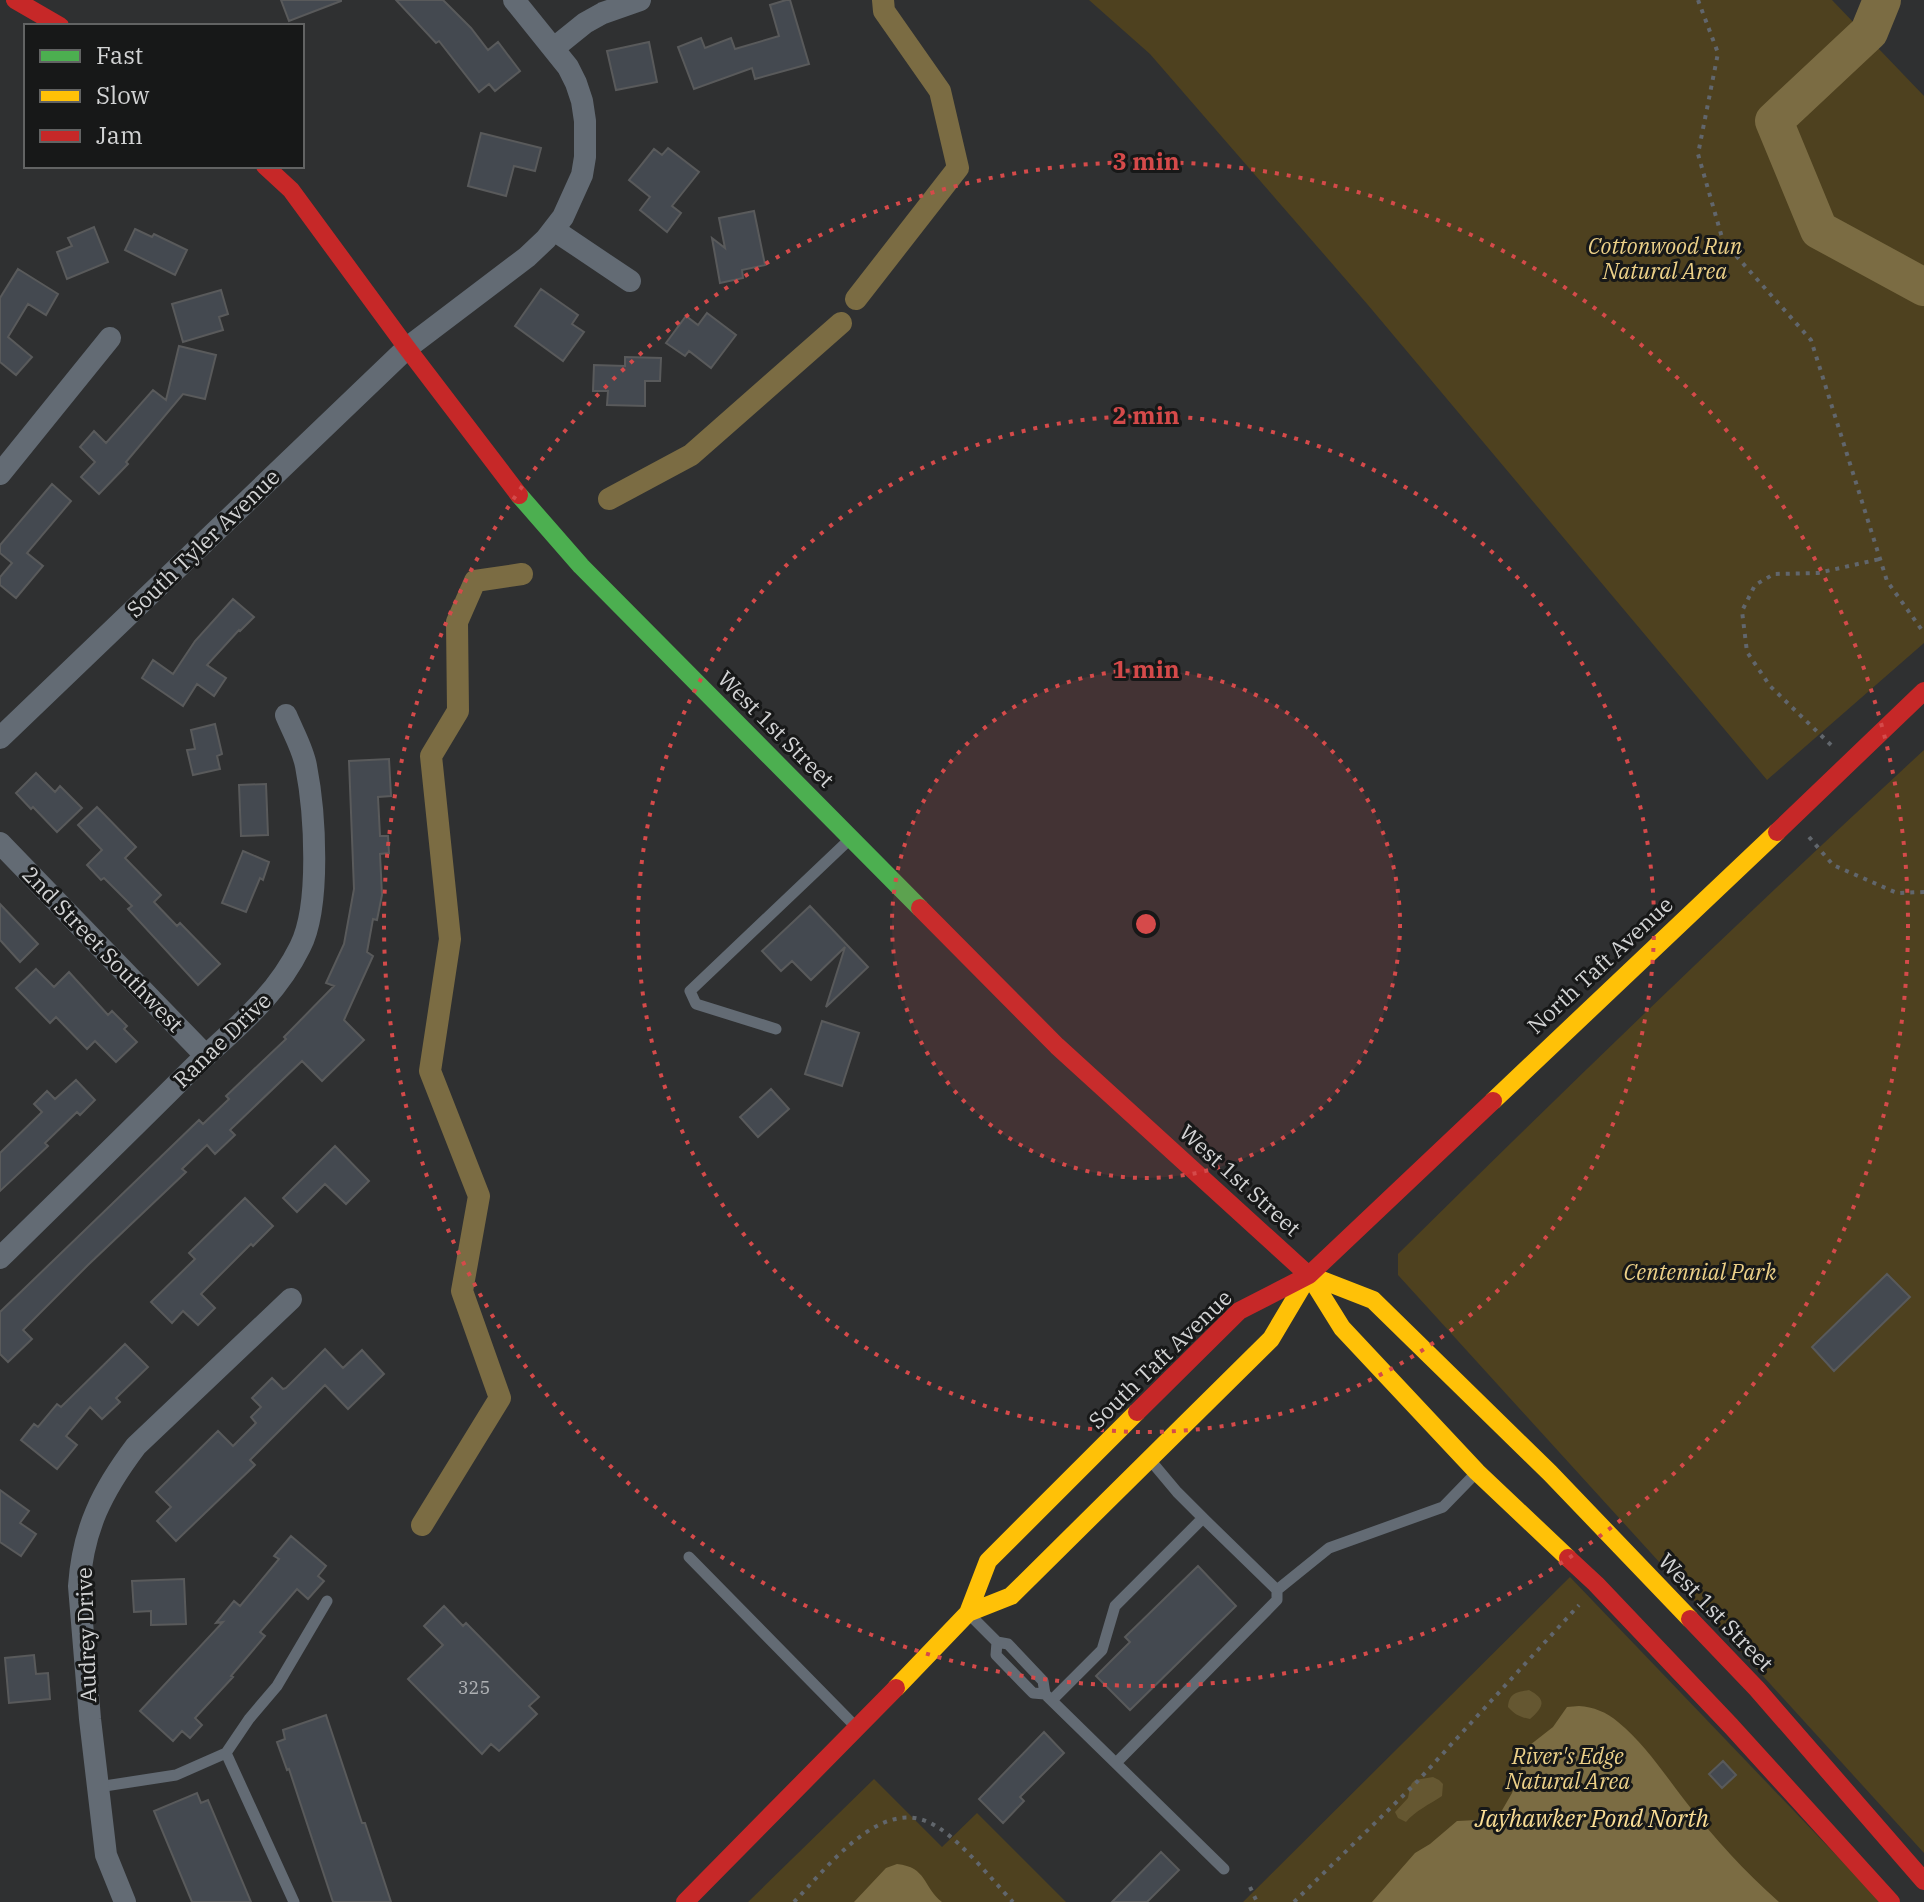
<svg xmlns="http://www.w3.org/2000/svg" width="1924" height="1902" viewBox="0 0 1924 1902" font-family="'IBM Plex Serif',serif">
  <rect width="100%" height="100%" fill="#2f3031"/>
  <path fill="#4e411f" d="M1089 0H1832L1924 96V643L1767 780 1368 305 1150 54Z
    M1924 750V1853L1398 1275V1254C1571 1083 1745 915 1924 750Z
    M1570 1577 1881 1902H1243Z
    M874 1779 942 1847 977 1813 1066 1902H748Z"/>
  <path fill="#655731" d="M1529 1690C1546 1699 1545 1706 1530 1719 1520 1717 1515 1715 1508 1707 1509 1693 1517 1692 1529 1690Z
    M1433 1777 1439 1780 1443 1784 1442 1796C1430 1804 1415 1811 1406 1822L1398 1818 1395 1812 1408 1798 1410 1787 1412 1783 1415 1780Z"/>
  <path fill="#7b6c43" d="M1579 1706C1593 1707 1607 1712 1618 1722 1645 1744 1665 1775 1686 1802 1714 1838 1745 1872 1779 1902H1372L1415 1853 1430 1844 1457 1821 1497 1819 1512 1793 1530 1745 1553 1727 1567 1707Z
    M897 1864C927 1867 923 1887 942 1902H854L886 1868Z"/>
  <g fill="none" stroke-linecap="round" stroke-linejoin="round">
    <path stroke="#7b6c43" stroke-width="22" d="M856 299 958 168 940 91 884 11 883 0
      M609 499 691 455 841 323
      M422 1525 500 1398 462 1291 479 1196 430 1071 450 939 431 756 458 711 457 622 475 581 522 574"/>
    <path stroke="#7b6c43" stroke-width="38" d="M1882 0 1869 32 1774 121 1819 230 1924 287"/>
  </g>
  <path fill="#444950" stroke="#595a5b" stroke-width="2" d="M281 0H341V1L289 21Z
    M396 0H443L471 28 488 50 498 42 520 71 495 91 489 84 479 92 439 41 436 43Z
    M786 0H790L809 64 755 79 752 68 694 89 678 47 701 38 705 48 731 38 735 49 779 36 770 5Z
    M649 42 657 82 616 90 607 51Z
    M481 133 541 148 535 171 514 166 506 196 468 186Z
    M668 148 699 172 672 206 681 213 667 232 640 210 650 197 629 180 654 149 662 155Z
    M754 211 765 265 742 270 743 278 720 283 712 238 725 248 719 218Z
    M94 227 108 262 67 279 57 252 72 246 68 238Z
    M135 229 152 237 154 234 187 250 175 275 125 250Z
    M18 269 58 294 46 315 28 304 8 337 32 357 16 375 0 362V298Z
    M541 289 578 315 572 324 584 332 563 361 515 326Z
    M221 290 228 314 219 317 223 330 183 342 172 304Z
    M707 313 736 335 711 368 689 351 685 356 666 343 686 316 698 325Z
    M179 346 216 355 205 399 183 394 126 462 128 464 99 494 81 477 95 462 80 447 94 431 106 443 153 390 166 400Z
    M625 357 661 358 660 381H645V406L607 405 608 391H593L594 365 625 366Z
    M52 484 71 501 27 553 43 566 16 598 0 585V577L12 563 0 553V545Z
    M233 599 254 617 240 631 239 630 207 665 226 678 214 696 197 684 183 706 142 678 153 660 173 674 195 641Z
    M215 724 222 754 217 756 220 769 193 775 187 750 195 749 191 730Z
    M389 759 391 796 378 797 380 836H388L389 853 380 854 382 895 377 920 373 919 367 952 373 956 344 1020 364 1040 322 1081 302 1061 230 1130 235 1135 215 1154 207 1145 182 1169 186 1172 88 1265 23 1330 32 1339 8 1362 0 1354V1312L199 1120 203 1124 229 1099 226 1096 286 1039 284 1037 334 986 326 983 344 944 354 889 349 761Z
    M36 773 55 792 60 786 82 808 57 832 33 807 31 809 16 793Z
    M266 784 268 835 241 836 239 785Z
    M97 807 136 847 125 858 161 895 154 902 177 926 180 923 220 964 198 985 128 909 132 906 104 878 101 880 87 865 102 850 78 825Z
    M243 851 269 862 263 880 260 878 246 912 222 903Z
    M0 904 38 944 20 962 0 940Z
    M810 906 868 967 826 1007 845 947 811 980 792 961 781 971 762 951Z
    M36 969 54 987 69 972 108 1015 112 1011 127 1026 124 1029 137 1042 116 1062 95 1041 87 1049 56 1017 50 1023 16 988Z
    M822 1021 859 1033 842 1086 805 1074Z
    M76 1080 95 1100 80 1115 77 1112 45 1143 48 1146 0 1191V1153L42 1112 34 1104 47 1091 55 1099Z
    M771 1089 789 1109 758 1137 740 1117Z
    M335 1146 369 1181 346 1204 325 1184 297 1212 283 1198Z
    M245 1198 273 1226 253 1246 251 1244 201 1294 215 1308 198 1325 183 1311 172 1323 151 1302 195 1259 189 1253Z
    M1887 1274 1910 1297 1834 1371 1812 1347Z
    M125 1344 148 1367 116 1398 120 1402 102 1419 90 1407 66 1436 77 1445 57 1469 21 1440 34 1424 38 1427 57 1404 61 1407Z
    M325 1349 343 1368 362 1350 384 1374 348 1409 325 1385 250 1460 255 1465 176 1541 157 1521 171 1507 156 1492 218 1431 233 1446 256 1423 251 1417 261 1407 252 1398 272 1378 283 1389 286 1388Z
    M0 1490 29 1511 20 1523 36 1534 21 1556 0 1542Z
    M291 1536 326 1566 318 1576 324 1581 308 1599 297 1589 260 1632 265 1636 231 1676 233 1677 195 1718 202 1725 190 1738 182 1731 173 1741 140 1711 223 1622 216 1623 234 1601 240 1606 279 1559 274 1556Z
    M1198 1566 1236 1606 1130 1710 1096 1676 1130 1642 1125 1637Z
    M184 1579 186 1624 151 1625V1611L134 1612 132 1581Z
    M444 1606 463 1626 466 1623 539 1697 529 1706 537 1714 499 1751 491 1744 482 1754 408 1679 443 1645 424 1626Z
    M34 1655 36 1674 48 1673 50 1699 9 1703 5 1658Z
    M326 1715 362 1823H365L391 1902H333L289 1769 287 1770 277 1742 285 1739 283 1730Z
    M1044 1732 1064 1753 1020 1797 1024 1801 1003 1823 979 1799Z
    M1723 1761 1736 1775 1722 1788 1709 1774Z
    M197 1793 201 1803 208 1800 251 1902H192L154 1811Z
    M1161 1852 1179 1870 1147 1902H1112Z"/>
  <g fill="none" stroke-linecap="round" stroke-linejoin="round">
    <path stroke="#61666c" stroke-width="4" stroke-dasharray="4 6" stroke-linecap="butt" d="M1698 0 1718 53 1698 154 1723 241 1811 340 1887 581 1924 633
      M1831 745 1770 686 1747 652 1742 611 1755 585 1774 574 1818 573 1880 559
      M1809 837 1833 865 1897 893 1924 892
      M1250 1887 1257 1902
      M794 1902C825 1870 878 1799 928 1822 955 1833 992 1880 1013 1902
      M1294 1902 1415 1784 1579 1605"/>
    <path stroke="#636b74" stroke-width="11" d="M776 1029 696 1004 690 991 850 839
      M689 1557 857 1728
      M1277 1590 1329 1548 1443 1507 1476 1473
      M971 1616 997 1642 1008 1644 1043 1681 1045 1694 1033 1693 996 1655 997 1642
      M1045 1694 1224 1869
      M1052 1700 1102 1650 1115 1606 1203 1518 1177 1492 1151 1461
      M226 1753 294 1902
      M1116 1763 1277 1600V1590L1203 1518
      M98 1787 176 1775 226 1753 249 1719 277 1686 327 1601"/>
    <path stroke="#636b74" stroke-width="22" d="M554 48 585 23 603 13 640 0
      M554 230 630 281
      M0 474 110 338
      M0 738 407 348 527 257 546 239 563 217 582 175 585 157V121L582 101 576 83 568 67 514 0
      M0 843 206 1056
      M0 1258C64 1195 128 1133 191 1070 232 1030 274 1000 300 947 321 906 315 812 306 766 303 749 293 732 286 715
      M125 1902 106 1855 90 1719 79 1586C83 1529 102 1491 136 1446L291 1299"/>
    <path stroke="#4caf50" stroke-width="18" d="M519 495 581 566 920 908"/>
    <path stroke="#ffc107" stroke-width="18" d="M1493 1101 1777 832
      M1304 1271 1309 1275 1342 1328 1477 1472 1568 1558
      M1309 1275 1373 1300 1550 1473 1690 1619
      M968 1613 1011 1596 1271 1339 1309 1275
      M896 1688 968 1613 988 1561 1137 1412"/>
    <path stroke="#c62828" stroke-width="18" d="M15 0 60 26
      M265 166 291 190 407 348 519 495
      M1777 832 1924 691
      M920 908 1057 1046 1304 1271
      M1137 1412 1239 1311 1309 1275 1493 1101
      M1568 1558 1596 1584 1731 1726 1891 1902
      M1690 1619 1757 1689 1924 1881
      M685 1902 896 1688"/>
  </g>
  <circle cx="1146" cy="924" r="254" fill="#d54a4a" fill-opacity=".12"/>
  <g fill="none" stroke="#d54a4a" stroke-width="4" stroke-dasharray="4 8">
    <circle cx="1146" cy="924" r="254"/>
    <circle cx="1146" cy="924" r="508"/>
    <circle cx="1146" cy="924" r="762"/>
  </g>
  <g text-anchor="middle" stroke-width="6" stroke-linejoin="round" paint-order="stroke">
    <g font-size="18" fill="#aeb0b3">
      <text x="474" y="1694">325</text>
    </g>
    <g font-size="22" font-style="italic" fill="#ecd088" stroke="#171818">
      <text x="1665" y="254">Cottonwood Run<tspan x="1665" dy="25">Natural Area</tspan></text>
      <text x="1700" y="1280">Centennial Park</text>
      <text x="1568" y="1764">River's Edge<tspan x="1568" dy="25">Natural Area</tspan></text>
    </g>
    <g font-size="22" fill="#d2d3d4" stroke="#171818">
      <text transform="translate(203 543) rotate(-44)" y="8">South Tyler Avenue</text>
      <text transform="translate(776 729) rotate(45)" y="8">West 1st Street</text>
      <text transform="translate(103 949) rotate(46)" y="8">2nd Street Southwest</text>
      <text transform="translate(1600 965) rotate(-43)" y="8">North Taft Avenue</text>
      <text transform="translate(222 1040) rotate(-44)" y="8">Ranae Drive</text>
      <text transform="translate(1240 1180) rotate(42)" y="8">West 1st Street</text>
      <text transform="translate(1160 1359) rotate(-44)" y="8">South Taft Avenue</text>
      <text transform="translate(1716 1612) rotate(46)" y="8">West 1st Street</text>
      <text transform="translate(86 1635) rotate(-92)" y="8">Audrey Drive</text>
    </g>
    <g font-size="24" font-style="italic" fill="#fadd95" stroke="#171818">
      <text x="1592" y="1827">Jayhawker Pond North</text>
    </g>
  </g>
  <circle cx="1146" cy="924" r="12" fill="#d54a4a" stroke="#171818" stroke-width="4"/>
  <g font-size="24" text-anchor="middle" font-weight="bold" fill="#d54a4a" stroke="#171818" stroke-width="6" stroke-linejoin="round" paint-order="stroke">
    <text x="1146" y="170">3 min</text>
    <text x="1146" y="424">2 min</text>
    <text x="1146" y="678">1 min</text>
  </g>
  <rect x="24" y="24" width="280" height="144" fill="#171818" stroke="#626363" stroke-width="2"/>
  <rect x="40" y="50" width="40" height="12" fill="#4caf50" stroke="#626363" stroke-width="2"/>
  <text x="96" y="64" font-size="24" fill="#d2d3d4">Fast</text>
  <rect x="40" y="90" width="40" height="12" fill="#ffc107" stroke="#626363" stroke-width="2"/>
  <text x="96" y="104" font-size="24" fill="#d2d3d4">Slow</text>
  <rect x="40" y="130" width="40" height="12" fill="#c62828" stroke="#626363" stroke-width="2"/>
  <text x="96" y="144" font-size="24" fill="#d2d3d4">Jam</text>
</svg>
